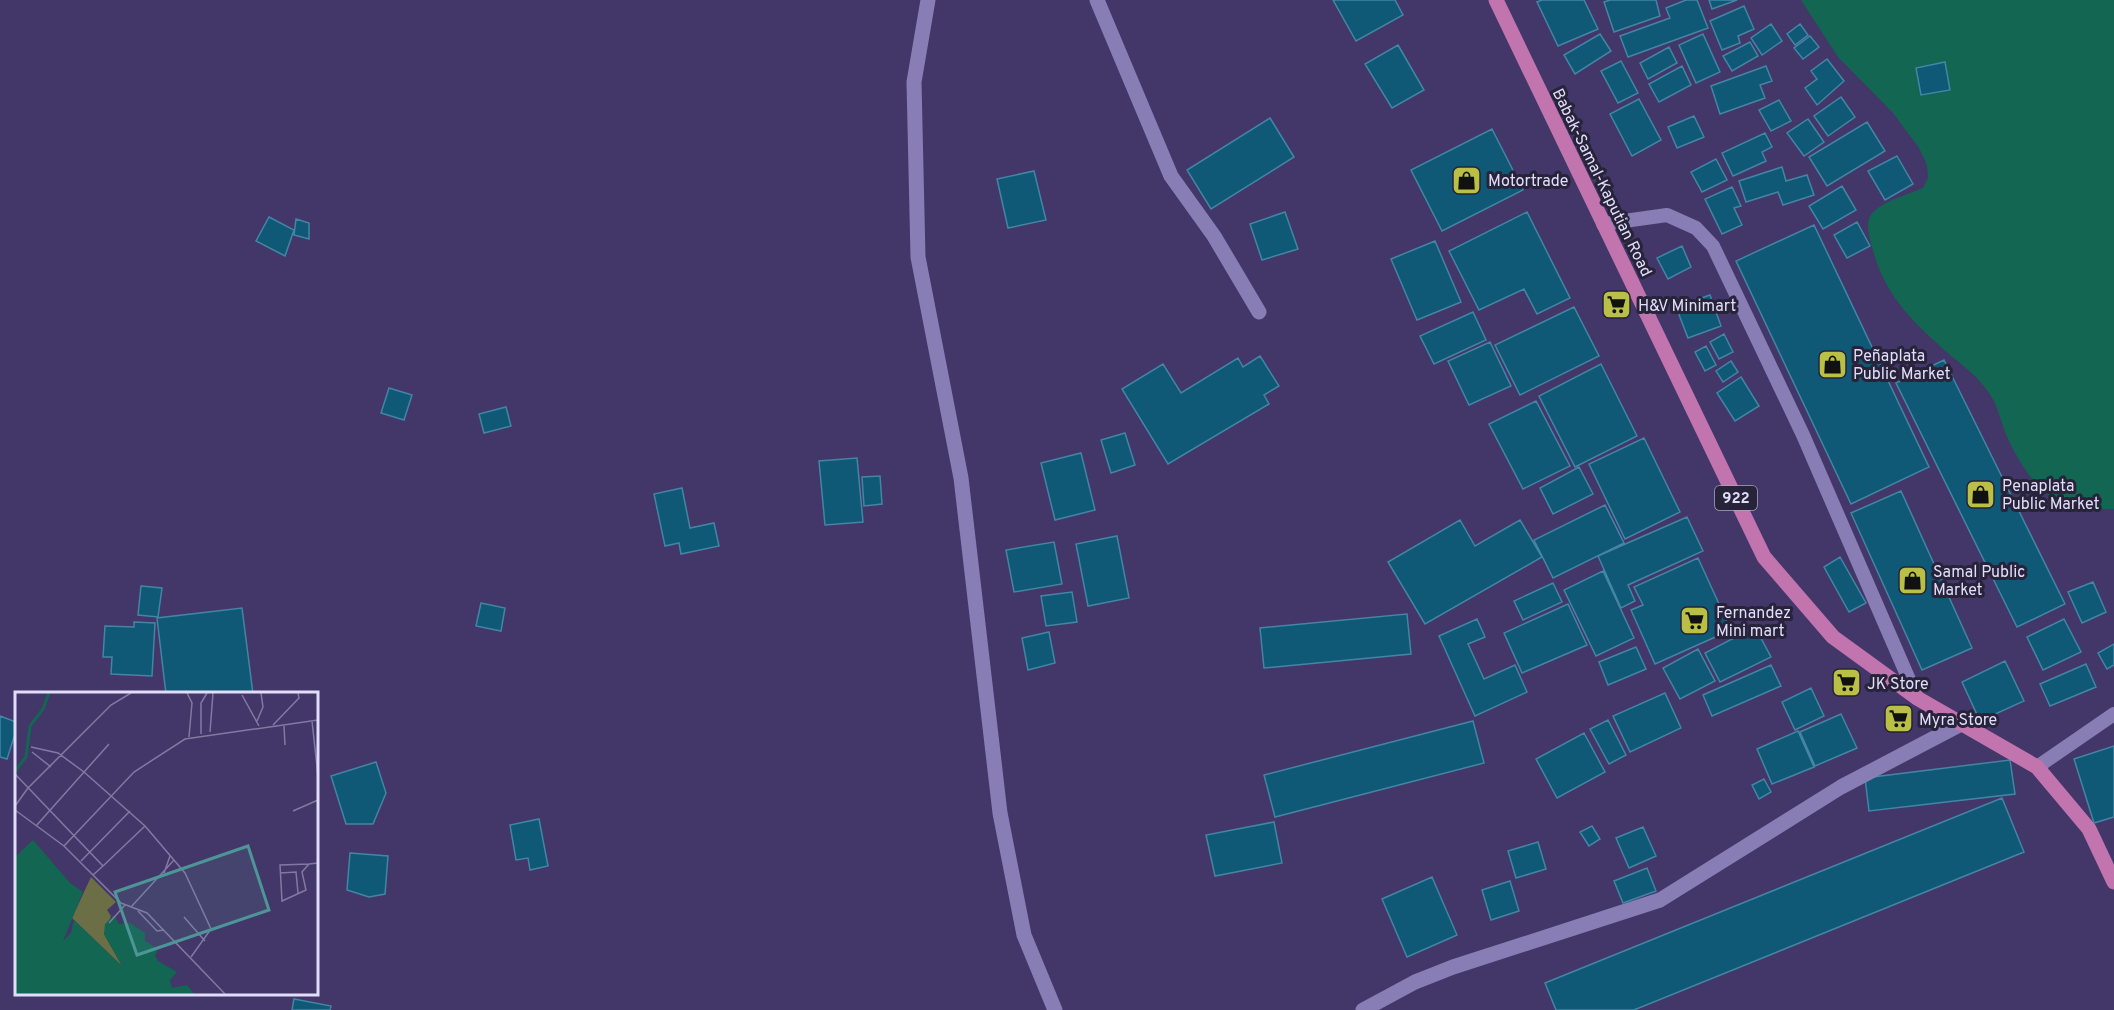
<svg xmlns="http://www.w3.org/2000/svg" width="2114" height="1010" viewBox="0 0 2114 1010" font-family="Overpass,sans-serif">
  <rect width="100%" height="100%" fill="#423768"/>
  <path fill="#126652" d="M1801 0H2114V509C2088 509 2061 507 2041 489 2028 476 2016 456 2008 439 2001 424 1999 407 1989 393 1979 378 1964 366 1950 355 1915 324 1885 297 1873 250 1870 240 1866 229 1869 219 1874 203 1909 194 1923 188L1928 178 1927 165 1919 148 1893 113 1838 57Z"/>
  <path fill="#0f5876" stroke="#4485a5" stroke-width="1.5" d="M1333 0H1395L1403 15 1356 41Z
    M1542 0H1584L1598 29 1558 46 1537 2Z
    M1610 0H1656L1660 16 1614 32 1604 2Z
    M1686 0H1697L1708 28 1628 57 1620 36 1670 18 1666 8Z
    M1709 0H1737L1712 9Z
    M1744 6 1754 29 1738 36 1740 43 1722 50 1710 21Z
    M1771 24 1782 41 1762 55 1751 38Z
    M1800 24 1808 35 1795 45 1787 34Z
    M1600 34 1611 51 1575 74 1564 55Z
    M1703 34 1720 72 1696 83 1679 45Z
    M1810 36 1819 47 1803 59 1794 48Z
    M1750 42 1758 56 1732 71 1723 56Z
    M1398 45 1424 90 1392 108 1365 64Z
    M1669 47 1677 63 1648 79 1640 63Z
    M1827 59 1844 81 1817 105 1805 88 1817 79 1811 71Z
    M1621 61 1638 93 1618 103 1601 71Z
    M1945 62 1950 90 1921 95 1916 68Z
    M1682 66 1691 85 1659 102 1649 84Z
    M1766 66 1772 81 1760 85 1765 98 1720 114 1711 86Z
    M1841 97 1855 117 1828 136 1814 116Z
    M1639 99 1661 140 1632 156 1610 114Z
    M1779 100 1791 121 1771 131 1759 110Z
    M1694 116 1704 137 1677 148 1668 127Z
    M1270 118 1294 157 1211 209 1187 170Z
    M1808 119 1824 142 1804 156 1787 133Z
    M1867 122 1885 151 1827 186 1809 157Z
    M1492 129 1523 190 1442 231 1411 170Z
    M1765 133 1772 147 1762 152 1766 161 1733 176 1722 153Z
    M1897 156 1913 184 1885 200 1868 171Z
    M1716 159 1727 180 1702 192 1691 172Z
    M1782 167 1786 181 1807 175 1814 195 1783 205 1778 192 1746 202 1739 181Z
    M1034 171 1046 220 1008 228 997 179Z
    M1842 186 1856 210 1823 229 1809 206Z
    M1732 187 1741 206 1734 208 1742 225 1722 234 1705 199Z
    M1285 212 1298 249 1262 260 1250 224Z
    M1527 212 1570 298 1537 314 1524 289 1479 310 1449 251Z
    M269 217 294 230 285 256 256 241Z
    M296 219 309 223V239L294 235Z
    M1857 222 1870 246 1847 258 1834 235Z
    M1814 225 1929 467 1851 504 1736 261Z
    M1435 241 1461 302 1417 320 1391 259Z
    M1682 246 1691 267 1668 279 1657 258Z
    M1710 295 1721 326 1688 338 1676 307Z
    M1574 307 1599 356 1520 395 1495 345Z
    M1473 312 1486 340 1434 364 1420 336Z
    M1724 334 1733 352 1719 359 1710 342Z
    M1490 342 1511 386 1469 405 1448 361Z
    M1706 346 1716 365 1705 371 1695 352Z
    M1260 356 1279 386 1264 395 1269 404 1168 464 1122 389 1163 364 1181 393 1238 358 1243 367Z
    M1944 360 2065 604 2017 627 1896 383Z
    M1731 361 1738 372 1723 382 1716 371Z
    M1601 364 1637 436 1575 467 1539 396Z
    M1741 377 1759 406 1735 421 1717 393Z
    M389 388 412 395 404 420 381 413Z
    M1536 401 1570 466 1523 489 1489 424Z
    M506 407 511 426 484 433 479 414Z
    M1125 433 1135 465 1111 473 1101 440Z
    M1644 438 1680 512 1625 539 1589 464Z
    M1081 453 1095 510 1055 520 1041 463Z
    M857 458 863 522 825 525 819 461Z
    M1579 467 1593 494 1553 514 1540 488Z
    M880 476 882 504 864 506 862 477Z
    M682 488 690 528 714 523 719 546 681 554 679 543 665 546 654 494Z
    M1901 491 1972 648 1922 670 1851 513Z
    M1605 505 1624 543 1553 578 1534 540Z
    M1687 517 1703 551 1628 585 1635 601 1621 608 1598 556Z
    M1460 520 1475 546 1520 520 1542 557 1425 624 1388 562Z
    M1117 536 1129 598 1088 606 1076 544Z
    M1054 542 1062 584 1014 592 1006 550Z
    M1840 557 1866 603 1849 612 1824 567Z
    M1698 558 1731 630 1655 664 1631 610 1643 605 1634 587Z
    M1603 571 1634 638 1596 656 1564 590Z
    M2093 582 2106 612 2082 623 2068 592Z
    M1553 583 1562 602 1523 620 1514 601Z
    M141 586 162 588 158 617 138 615Z
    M1072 592 1077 622 1046 626 1041 596Z
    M481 603 505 608 501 631 476 626Z
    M1568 604 1587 645 1522 673 1504 633Z
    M242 608 253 694H166L157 618Z
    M1407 614 1411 654 1264 668 1260 628Z
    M1477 619 1485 637 1468 644 1484 679 1515 665 1527 692 1475 716 1439 636Z
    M2064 619 2081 652 2043 670 2027 637Z
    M134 622 155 623 152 676 111 674 112 657H103L105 626 134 627Z
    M1755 627 1771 657 1720 682 1705 653Z
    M1049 632 1055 663 1028 670 1022 638Z
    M2114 644V665L2107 669 2098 653Z
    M1636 647 1646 669 1608 685 1599 662Z
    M1698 649 1715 681 1680 699 1663 668Z
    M2005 661 2024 701 1980 721 1962 682Z
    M2086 664 2096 687 2050 706 2040 684Z
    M1771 665 1781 686 1712 716 1703 695Z
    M1811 688 1824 716 1795 730 1782 702Z
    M1665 693 1681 728 1630 752 1613 716Z
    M1841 714 1857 748 1815 766 1800 732Z
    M0 716 16 722V731L7 759 0 757Z
    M1608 720 1626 755 1609 764 1590 729Z
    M1473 721 1484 763 1275 817 1264 775Z
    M1798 731 1814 767 1772 784 1757 749Z
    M1584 733 1605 772 1557 798 1536 759Z
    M2114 746V817L2094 823 2074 759Z
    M2010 760 2015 794 1869 811 1865 778Z
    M376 762 386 793 373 824H346L331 776Z
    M1764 779 1771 792 1759 799 1752 785Z
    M2002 798 2024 852 1634 1010H1556L1545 983Z
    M539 819 548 866 530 870 528 858 516 860 510 825Z
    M1274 822 1282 863 1215 876 1206 835Z
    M1592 826 1600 839 1589 846 1580 832Z
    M1643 827 1656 856 1629 868 1616 838Z
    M1538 842 1546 869 1516 878 1508 851Z
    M350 853 388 856 385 894 369 897 347 890Z
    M1647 868 1656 891 1623 903 1614 881Z
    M1432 877 1457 935 1407 957 1382 899Z
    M1510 881 1519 911 1491 920 1482 890Z
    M294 999 331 1006 330 1010H292Z"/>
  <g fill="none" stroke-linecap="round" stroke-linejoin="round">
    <path stroke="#887eb5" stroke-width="14" d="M1603 224 1667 215 1696 228 1713 246 1803 435 1917 698
      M2037 767 2114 714"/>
    <path stroke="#887eb5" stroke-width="15" d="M928 0 914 82 918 257 961 478 1000 813 1024 935 1055 1010
      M1097 0 1171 176 1214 236 1259 312
      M1363 1010 1415 982 1453 967 1660 900 1841 787 1961 724"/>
    <path stroke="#c274ae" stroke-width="15" d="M1496 0 1764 557 1833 637 1917 698 2037 767 2089 829 2114 882"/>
  </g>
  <defs>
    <symbol id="shop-square" viewBox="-11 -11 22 22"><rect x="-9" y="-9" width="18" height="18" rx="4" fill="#bac045" stroke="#272339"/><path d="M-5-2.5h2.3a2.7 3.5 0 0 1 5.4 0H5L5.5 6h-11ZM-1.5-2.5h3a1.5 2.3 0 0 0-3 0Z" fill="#111"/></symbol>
    <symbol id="supermarket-square" viewBox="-11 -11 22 22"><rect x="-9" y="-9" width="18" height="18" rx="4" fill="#bac045" stroke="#272339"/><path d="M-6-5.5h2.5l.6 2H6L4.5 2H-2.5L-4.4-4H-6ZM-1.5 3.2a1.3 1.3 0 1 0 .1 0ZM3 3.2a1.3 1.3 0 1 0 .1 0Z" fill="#111"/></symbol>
  </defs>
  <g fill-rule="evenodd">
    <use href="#shop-square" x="1450" y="164" width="33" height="33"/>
    <use href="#supermarket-square" x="1600" y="288" width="33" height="33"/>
    <use href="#shop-square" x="1816" y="348" width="33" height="33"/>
    <use href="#shop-square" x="1964" y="478" width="33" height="33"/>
    <use href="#shop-square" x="1896" y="564" width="33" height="33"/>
    <use href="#supermarket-square" x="1678" y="604" width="33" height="33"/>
    <use href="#supermarket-square" x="1830" y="666" width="33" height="33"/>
    <use href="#supermarket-square" x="1882" y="702" width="33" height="33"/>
  </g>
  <g text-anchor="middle" stroke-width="6" stroke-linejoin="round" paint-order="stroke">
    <rect fill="#272339" stroke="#a9a5c1" stroke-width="1.5" x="1715" y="486" width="42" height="24" rx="4.5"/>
    <g font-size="15" font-weight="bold" fill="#e1ddfb">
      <text x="1736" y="503">922</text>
    </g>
    <g font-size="16" fill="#e1ddfb" stroke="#272339" text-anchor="start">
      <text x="1488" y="186">Motortrade</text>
      <text x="1638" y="311">H&amp;V Minimart</text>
      <text x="1853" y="361">Peñaplata<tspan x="1853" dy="18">Public Market</tspan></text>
      <text x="2002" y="491">Penaplata<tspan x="2002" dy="18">Public Market</tspan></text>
      <text x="1933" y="577">Samal Public<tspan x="1933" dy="18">Market</tspan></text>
      <text x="1716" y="618">Fernandez<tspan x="1716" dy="18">Mini mart</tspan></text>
      <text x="1867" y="689">JK Store</text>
      <text x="1919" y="725">Myra Store</text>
    </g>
    <g font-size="16" fill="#e1ddfb" stroke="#272339">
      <text transform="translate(1603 182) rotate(64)" y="6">Babak-Samal-Kaputian Road</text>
    </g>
  </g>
  <g transform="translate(15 692)">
    <rect width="303" height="303" fill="#423768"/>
    <path d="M76 185 101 210 92 218 96 224 89 242 107 274 57 226Z" fill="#6c6f45"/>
    <path d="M18 148 55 191 68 200 48 249 56 241 59 228 107 274 89 242 90 232 99 223 104 232 115 231 130 241V249L143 257 140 264 143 269 162 280 155 288 157 296 172 293 179 302H0V165Z" fill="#126652"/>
    <path fill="none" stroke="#126652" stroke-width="3" d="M0 79 11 65 15 34 28 17 34 1"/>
    <path fill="none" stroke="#8279a3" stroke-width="1.5" d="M172 1 177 11 174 45M227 3 244 34M242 29 248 15 246 1M297 29 303 84M258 33 284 6 283 1M269 34 270 53M195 40 198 1M186 42V11L192 1M16 55 43 61 69 80 130 134 170 181 196 237 176 265M17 60 36 75M0 82 88 174 78 183M13 96 96 13 116 1M0 114 13 96M0 118 49 154 106 211 132 221 210 302M278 119 303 108M21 134 94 52M49 154 119 80 170 47 303 28M66 169 115 119M294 172 265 173 267 209 291 198 287 180 294 172 303 171M88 174 130 134M149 181 155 164M265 181 281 180 283 201M116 215 159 168M123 219 142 239 149 238M169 225 190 249M94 231 110 213"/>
    <path fill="#4e9598" fill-opacity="0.15" stroke="#4e9598" stroke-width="3" d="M233 154 254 218 122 263 100 200Z"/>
    <rect width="303" height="303" fill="none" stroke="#e1ddfb" stroke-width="3"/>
  </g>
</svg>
